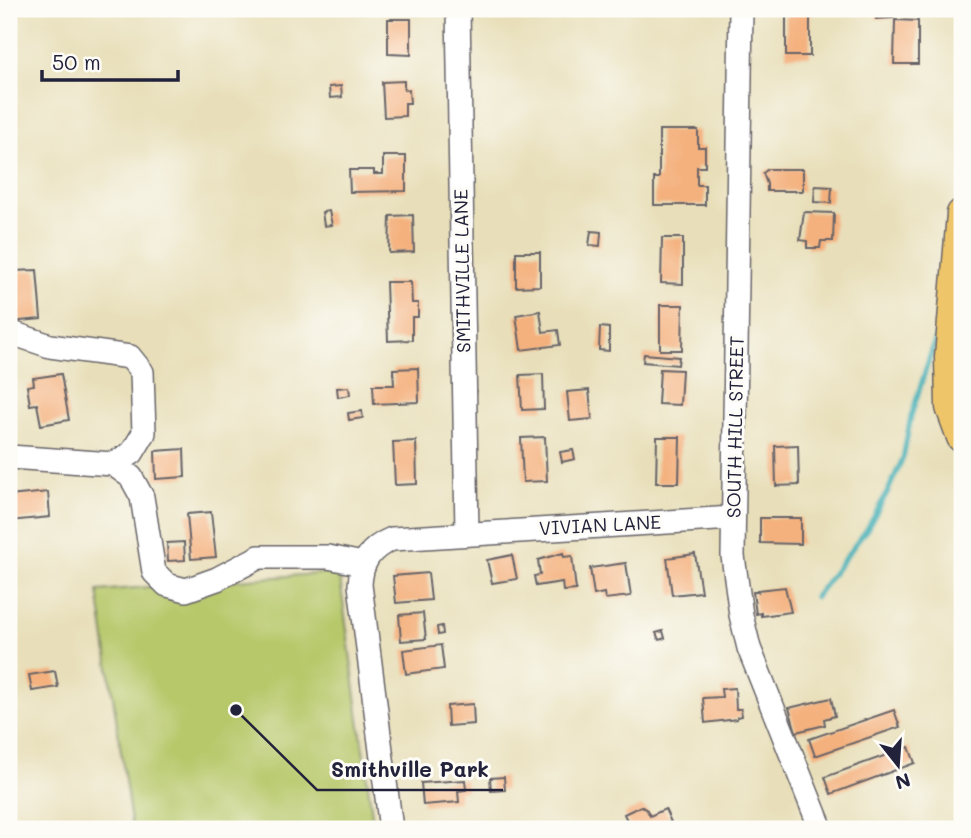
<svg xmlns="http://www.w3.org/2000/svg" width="971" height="838" viewBox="0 0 971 838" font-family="Mali,sans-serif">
  <rect width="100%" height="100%" fill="#fdfcf7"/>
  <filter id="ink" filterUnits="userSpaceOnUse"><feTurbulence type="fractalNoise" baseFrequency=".0143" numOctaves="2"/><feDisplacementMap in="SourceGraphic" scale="14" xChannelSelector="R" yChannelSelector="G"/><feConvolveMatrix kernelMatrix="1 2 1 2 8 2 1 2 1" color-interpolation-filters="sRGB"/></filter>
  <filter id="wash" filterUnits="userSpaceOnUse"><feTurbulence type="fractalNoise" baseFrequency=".00686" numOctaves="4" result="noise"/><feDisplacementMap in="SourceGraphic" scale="28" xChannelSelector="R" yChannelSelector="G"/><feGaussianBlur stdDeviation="1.57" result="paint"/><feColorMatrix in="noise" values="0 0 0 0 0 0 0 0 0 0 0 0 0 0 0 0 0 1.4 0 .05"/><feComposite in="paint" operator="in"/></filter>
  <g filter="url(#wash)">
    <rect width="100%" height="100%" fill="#e8dfba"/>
    <path fill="#b7c86b" stroke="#6c7553" stroke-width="2" d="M339 572 374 829H132L98 591Z"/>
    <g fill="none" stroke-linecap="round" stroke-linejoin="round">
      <path stroke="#3daeb5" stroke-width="5" d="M815 597 867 529 888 491 903 458 911 416 940 325"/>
    </g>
    <g id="blocks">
      <path fill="#f4b17e" d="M861 9H871L872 15H861Z
        M877 9H893V18L876 19Z
        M786 11 810 12V56H786Z
        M388 19H411V55L388 54Z
        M895 20 918 21V64H894Z
        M404 81V90H409L410 103H405V116L384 117 382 82Z
        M341 86 342 97 330 98 329 87Z
        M659 130H698V147H705V167H697V185H705V205H654V178H659Z
        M383 156H406V191L350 192 349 170H374V174H383Z
        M768 169H803V191H767V184L763 173Z
        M815 186 832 187 831 203 814 202Z
        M329 211 332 225 324 226 322 212Z
        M804 212 834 213 833 241H821L820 248H807V241L800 240Z
        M413 215 414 252 389 253 390 216Z
        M591 231 601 232 600 246 589 245Z
        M662 238H683V284L661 283Z
        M516 252H540V286L516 287Z
        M37 270 41 319 10 322 9 311H16L13 271Z
        M386 282H411L412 303H418V317H412V340L388 341Z
        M660 305H683L682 350H660Z
        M540 311 543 332 558 330 560 345 521 350 516 315Z
        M600 327 609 328V351L599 350Z
        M644 354 679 357 678 365 643 362Z
        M418 368 419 402 374 404 373 385H394L393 369Z
        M660 369 682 370 680 405 658 404Z
        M61 374 69 420 41 425 37 404 30 405 27 386 34 385 33 378Z
        M543 374 544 409 522 410 520 375Z
        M349 387 350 395 338 397 337 388Z
        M589 390 592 419 570 421 567 392Z
        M362 411 363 418 349 420 348 413Z
        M545 437 547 481 523 482 521 438Z
        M657 437H680L679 483H656Z
        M416 441 417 484 395 485 393 442Z
        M798 445 799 485 776 486 775 446Z
        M184 449 185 477 156 479 155 451Z
        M573 450 575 459 562 462 560 452Z
        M48 492 50 517 9 521V496Z
        M211 512 216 557 191 559 187 514Z
        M760 518H801V544L760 543Z
        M184 542 185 560 168 561 167 543Z
        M563 553 564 557 572 556 576 590 563 591 562 582 536 586 534 576 540 575 538 560Z
        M695 554 701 592 672 595 667 558Z
        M512 555 517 579 492 583 487 560Z
        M626 563 631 596 605 599 604 593 594 595 590 568Z
        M428 573 431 600 396 603 393 576Z
        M785 587 791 612 761 616V613L756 614 753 592H758L757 590Z
        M423 613 426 639 401 641 399 615Z
        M442 626 443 634 438 635 437 627Z
        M663 631 665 638 659 640 656 633Z
        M441 645 444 669 406 674 403 650Z
        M55 671 58 687 32 691 29 675Z
        M735 688 736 709H741L742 716 737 717V719L705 723 703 698 722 697 721 689Z
        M831 698 835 716 824 719 825 725 796 732 789 708Z
        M473 704 474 724 448 726 447 706Z
        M894 710 900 727 815 756 809 739Z
        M909 747 915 763 831 794 825 777Z
        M504 777 505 790 491 791 490 778Z
        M465 780 466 790 458 791 459 802 423 805 421 783Z
        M641 806 647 810 650 816 665 809 671 822 657 829H631L624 814Z"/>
    </g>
  </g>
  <g filter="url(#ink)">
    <use href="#blocks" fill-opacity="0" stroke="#676467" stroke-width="2"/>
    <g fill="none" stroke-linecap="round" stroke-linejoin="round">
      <defs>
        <path id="minor" d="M458 9 467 533
          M741 9 733 556 741 615 749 648 821 829
          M9 332 50 346 130 357 142 372 144 433 132 453 113 464
          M9 457 113 464 131 477 142 497 154 572 167 585 186 590 217 579 259 557H328L363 564
          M391 829 360 585C361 562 370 548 392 539L733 518"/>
        <path id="major" d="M962 214 950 357 951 407 962 437"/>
      </defs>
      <use href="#minor" stroke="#676467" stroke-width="26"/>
      <use href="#major" stroke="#676467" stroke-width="33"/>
      <use href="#minor" stroke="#fff" stroke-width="23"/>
      <use href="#major" stroke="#eec569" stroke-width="30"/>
    </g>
  </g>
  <g text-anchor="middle" stroke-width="6" stroke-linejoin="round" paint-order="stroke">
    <g font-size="19" fill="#22223b" stroke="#fdfcf7">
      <text transform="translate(462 271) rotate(-91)" y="7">SMITHVILLE LANE</text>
      <text transform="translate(735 427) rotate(-89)" y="7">SOUTH HILL STREET</text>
      <text transform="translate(600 525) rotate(-3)" y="7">VIVIAN LANE</text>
    </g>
  </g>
  <path fill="none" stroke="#22223b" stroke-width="2.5" d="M236 710L317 790H503"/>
  <circle fill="#22223b" stroke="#fdfcf7" stroke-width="2.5" cx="236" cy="710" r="7"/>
  <g font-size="21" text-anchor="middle" font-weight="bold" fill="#22223b" stroke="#fdfcf7" stroke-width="6" stroke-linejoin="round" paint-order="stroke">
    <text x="410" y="777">Smithville Park</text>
  </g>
  <rect width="971" height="838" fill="none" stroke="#fdfcf7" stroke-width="35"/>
  <g transform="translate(898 765) rotate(163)" stroke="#fdfcf7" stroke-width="5" paint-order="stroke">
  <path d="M0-5L12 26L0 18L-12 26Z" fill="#22223b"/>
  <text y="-10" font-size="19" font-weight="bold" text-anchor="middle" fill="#22223b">N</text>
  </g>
  <path d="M42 70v10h136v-10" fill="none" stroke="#22223b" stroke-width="3.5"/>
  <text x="52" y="70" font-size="21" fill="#22223b" stroke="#fdfcf7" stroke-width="5" paint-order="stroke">50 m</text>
</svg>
